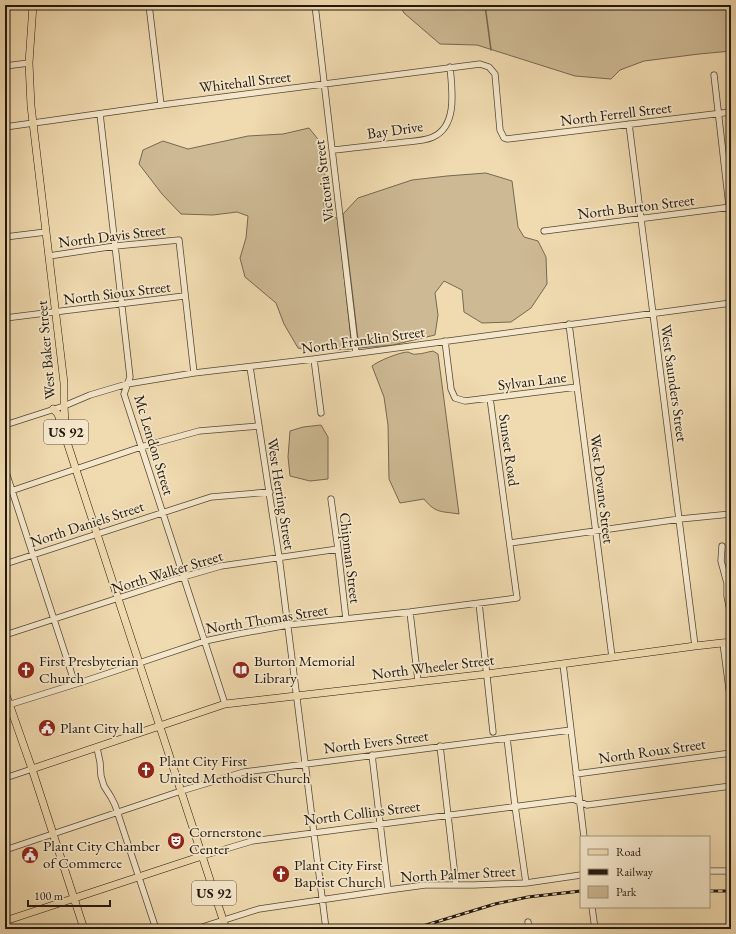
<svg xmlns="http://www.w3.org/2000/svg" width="736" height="934" viewBox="0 0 736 934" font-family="'EB Garamond',serif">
  <rect width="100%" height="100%" fill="#f0daaf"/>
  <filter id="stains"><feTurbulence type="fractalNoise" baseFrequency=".005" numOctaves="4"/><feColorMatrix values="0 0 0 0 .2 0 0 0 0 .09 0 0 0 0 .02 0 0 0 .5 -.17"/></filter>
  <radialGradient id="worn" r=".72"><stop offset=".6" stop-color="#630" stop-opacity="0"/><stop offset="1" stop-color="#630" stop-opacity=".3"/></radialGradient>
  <path fill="#cdb994" stroke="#766851" d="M400 5H731V51L699 54 644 61 620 70 611 79 575 76 477 45 440 44 404 13Z
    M309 128 321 143 325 172 324 206 338 220 352 349 312 351 298 348 284 324 276 303 245 277 240 258 246 238 248 216 237 212 213 215 181 214 162 194 139 164 143 150 163 141 188 149 248 136 283 134Z
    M486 173 512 181 518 227 524 237 538 241 546 257 547 284 531 308 511 322 482 323 464 312 462 290 444 281 435 293 438 315 435 335 393 345 359 348 343 214 358 198 412 180 447 176Z
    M433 351 438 354 459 514C442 511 436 514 424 499L400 503 389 479 388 425 384 397 372 366C378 361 400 352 408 352 411 353 413 355 417 354 422 354 427 352 433 351Z
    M321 425 328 437V479L310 481 290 476 288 457 290 431 303 427Z"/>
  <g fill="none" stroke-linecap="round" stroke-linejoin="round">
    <path stroke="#72654e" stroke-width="1.5" d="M485 5 491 50"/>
    <defs>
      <path id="minor" d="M149 5 161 105
        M315 5 356 353
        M5 66 29 63
        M714 75 731 223
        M100 114 130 377 124 394 225 704
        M629 124 695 646
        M5 127 161 105 480 64 489 67 495 74 500 130 504 138 507 139 731 112
        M333 150C354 148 375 145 397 143 408 141 422 142 433 137 458 126 452 89 450 67
        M544 231 731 207
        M5 237 46 232
        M49 256 115 246 179 240 194 373
        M5 318 184 296
        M569 324 612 657
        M445 341 451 389 455 398 465 401 577 387
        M314 359 321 413
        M250 367 280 564 326 929
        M5 425 64 406 90 395 127 384 194 373 314 359 731 303
        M5 469 75 684
        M5 493 141 447 199 431 258 426
        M331 499 338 549 346 619
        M510 543 680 519 731 514
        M722 546 721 561 727 583V596L731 616
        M5 564 211 497 270 492
        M479 603 493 732
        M410 612 418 681
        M5 635 183 577 221 566 338 549
        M723 643 731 704
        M563 664 584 837
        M5 706 82 682 205 641 238 634 288 625 410 612 517 598 490 398
        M507 738 515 806 526 883
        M440 746 456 885
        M97 748 100 762 101 776 104 786 111 797 115 805 156 929
        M372 755 388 890
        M576 774 731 753
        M5 778 32 769
        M5 850 181 791 244 772 571 730
        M202 856 252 841 573 799 587 805 731 786
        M709 871H731
        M592 907 595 929
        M528 922 529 929
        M196 929 259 909 388 890 425 885H474L526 883 581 875"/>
      <path id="major" d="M33 5 29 63 31 106 64 383V406L66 439 226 929
        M53 409 58 414 63 431
        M5 692 32 769 84 929
        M32 769 225 704 487 674 695 646 731 642
        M5 921 202 856"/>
    </defs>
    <use href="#minor" stroke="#544836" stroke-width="7"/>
    <use href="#major" stroke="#20180e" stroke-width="8"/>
    <use href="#minor" stroke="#f5e7cb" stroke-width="5.5"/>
    <use href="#major" stroke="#f0daaf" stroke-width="7"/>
    <defs>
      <path id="rail" d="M709 891H731
        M413 929 495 904 528 897 581 891"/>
    </defs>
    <use href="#rail" stroke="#20180e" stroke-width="3"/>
    <use href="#rail" stroke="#f5e7cb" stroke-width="1.5" stroke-dasharray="4.5" stroke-linecap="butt"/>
  </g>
  <defs>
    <symbol id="church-disc" viewBox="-11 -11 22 22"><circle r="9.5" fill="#8f2418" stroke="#f5e7cb"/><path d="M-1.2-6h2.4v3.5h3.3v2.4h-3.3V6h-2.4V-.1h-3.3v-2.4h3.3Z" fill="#fff"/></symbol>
    <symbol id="library-disc" viewBox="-11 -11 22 22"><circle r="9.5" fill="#8f2418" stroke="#f5e7cb"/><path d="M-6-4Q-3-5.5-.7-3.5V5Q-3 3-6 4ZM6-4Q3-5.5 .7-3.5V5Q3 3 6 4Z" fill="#fff"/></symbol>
    <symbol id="civic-disc" viewBox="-11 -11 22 22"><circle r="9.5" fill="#8f2418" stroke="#f5e7cb"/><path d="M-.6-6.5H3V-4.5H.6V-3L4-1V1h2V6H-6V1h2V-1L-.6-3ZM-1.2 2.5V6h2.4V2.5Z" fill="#fff"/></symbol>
    <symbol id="theatre-disc" viewBox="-11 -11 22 22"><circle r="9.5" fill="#8f2418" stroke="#f5e7cb"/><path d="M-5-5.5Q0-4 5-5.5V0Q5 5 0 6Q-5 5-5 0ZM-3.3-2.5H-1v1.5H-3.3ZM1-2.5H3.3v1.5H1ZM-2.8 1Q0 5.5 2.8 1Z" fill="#fff"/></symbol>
  </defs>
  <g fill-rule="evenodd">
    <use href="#church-disc" x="16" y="660" width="20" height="20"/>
    <use href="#library-disc" x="231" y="660" width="20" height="20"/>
    <use href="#civic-disc" x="37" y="718" width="20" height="20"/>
    <use href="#church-disc" x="136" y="760" width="20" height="20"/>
    <use href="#theatre-disc" x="166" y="831" width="20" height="20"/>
    <use href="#civic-disc" x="20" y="845" width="20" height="20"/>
    <use href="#church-disc" x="271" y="864" width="20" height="20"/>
  </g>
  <g text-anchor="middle" stroke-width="3.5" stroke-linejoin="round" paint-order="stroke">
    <g fill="#f5e7cb" stroke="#605647" stroke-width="1">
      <rect x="44" y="420" width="44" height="24" rx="3"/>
      <rect x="192" y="881" width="44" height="24" rx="3"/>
    </g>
    <g font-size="14" font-weight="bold" fill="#20180e">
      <text x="66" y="437">US 92</text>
      <text x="214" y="898">US 92</text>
    </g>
    <g font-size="15" fill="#20180e" stroke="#f5e7cb">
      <text transform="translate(245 82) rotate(-7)" y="5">Whitehall Street</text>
      <text transform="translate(616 114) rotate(-7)" y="5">North Ferrell Street</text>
      <text transform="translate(395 130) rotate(-8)" y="5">Bay Drive</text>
      <text transform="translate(324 181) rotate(-97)" y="5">Victoria Street</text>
      <text transform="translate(636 207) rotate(-7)" y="5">North Burton Street</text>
      <text transform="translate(112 236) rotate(-7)" y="5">North Davis Street</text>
      <text transform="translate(117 293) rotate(-7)" y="5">North Sioux Street</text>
      <text transform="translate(363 340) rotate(-8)" y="5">North Franklin Street</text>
      <text transform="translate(46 350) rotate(-95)" y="5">West Baker Street</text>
      <text transform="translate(532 381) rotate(-7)" y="5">Sylvan Lane</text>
      <text transform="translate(674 383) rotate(82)" y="5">West Saunders Street</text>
      <text transform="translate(154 445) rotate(73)" y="5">Mc Lendon Street</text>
      <text transform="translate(509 450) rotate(82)" y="5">Sunset Road</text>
      <text transform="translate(602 489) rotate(83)" y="5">West Devane Street</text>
      <text transform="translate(281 494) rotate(81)" y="5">West Herring Street</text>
      <text transform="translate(87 524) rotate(-18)" y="5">North Daniels Street</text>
      <text transform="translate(350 558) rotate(83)" y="5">Chipman Street</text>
      <text transform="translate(167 572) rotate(-17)" y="5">North Walker Street</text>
      <text transform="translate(267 619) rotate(-9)" y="5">North Thomas Street</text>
      <text transform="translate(433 667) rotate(-7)" y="5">North Wheeler Street</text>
      <text transform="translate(376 742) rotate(-7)" y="5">North Evers Street</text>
      <text transform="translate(652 751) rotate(-8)" y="5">North Roux Street</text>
      <text transform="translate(362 813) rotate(-7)" y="5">North Collins Street</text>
      <text transform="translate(458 874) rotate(-3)" y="5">North Palmer Street</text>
    </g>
    <g font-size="15" fill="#20180e" stroke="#f5e7cb" text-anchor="start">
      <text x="39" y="666">First Presbyterian<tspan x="39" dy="17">Church</tspan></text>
      <text x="254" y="666">Burton Memorial<tspan x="254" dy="17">Library</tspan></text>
      <text x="60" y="733">Plant City hall</text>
      <text x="159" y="766">Plant City First<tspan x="159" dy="17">United Methodist Church</tspan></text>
      <text x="189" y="837">Cornerstone<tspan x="189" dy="17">Center</tspan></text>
      <text x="43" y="851">Plant City Chamber<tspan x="43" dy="17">of Commerce</tspan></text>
      <text x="294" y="870">Plant City First<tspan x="294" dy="17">Baptist Church</tspan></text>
    </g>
  </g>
  <rect width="736" height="934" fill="none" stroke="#f0daaf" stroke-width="20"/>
  <rect x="6" y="6" width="724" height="922" fill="none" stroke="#20180e" stroke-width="2"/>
  <rect x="10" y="10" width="716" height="914" fill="none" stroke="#20180e"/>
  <rect x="580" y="836" width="130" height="72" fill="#f5e7cb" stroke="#a0947f"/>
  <rect x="588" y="849" width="20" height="6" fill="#f0daaf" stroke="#a0947f"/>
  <text x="616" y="856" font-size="12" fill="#20180e">Road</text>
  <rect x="588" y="869" width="20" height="6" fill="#20180e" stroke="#a0947f"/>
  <text x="616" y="876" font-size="12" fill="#20180e">Railway</text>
  <rect x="588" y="886" width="20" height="12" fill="#cdb994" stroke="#a0947f"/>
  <text x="616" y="896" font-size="12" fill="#20180e">Park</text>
  <path d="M28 900v6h82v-6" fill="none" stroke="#20180e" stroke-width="2"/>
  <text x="34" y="900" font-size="12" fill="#20180e" stroke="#f5e7cb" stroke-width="3" paint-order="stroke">100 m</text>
  <rect width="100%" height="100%" filter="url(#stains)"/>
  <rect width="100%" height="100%" fill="url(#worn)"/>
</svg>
